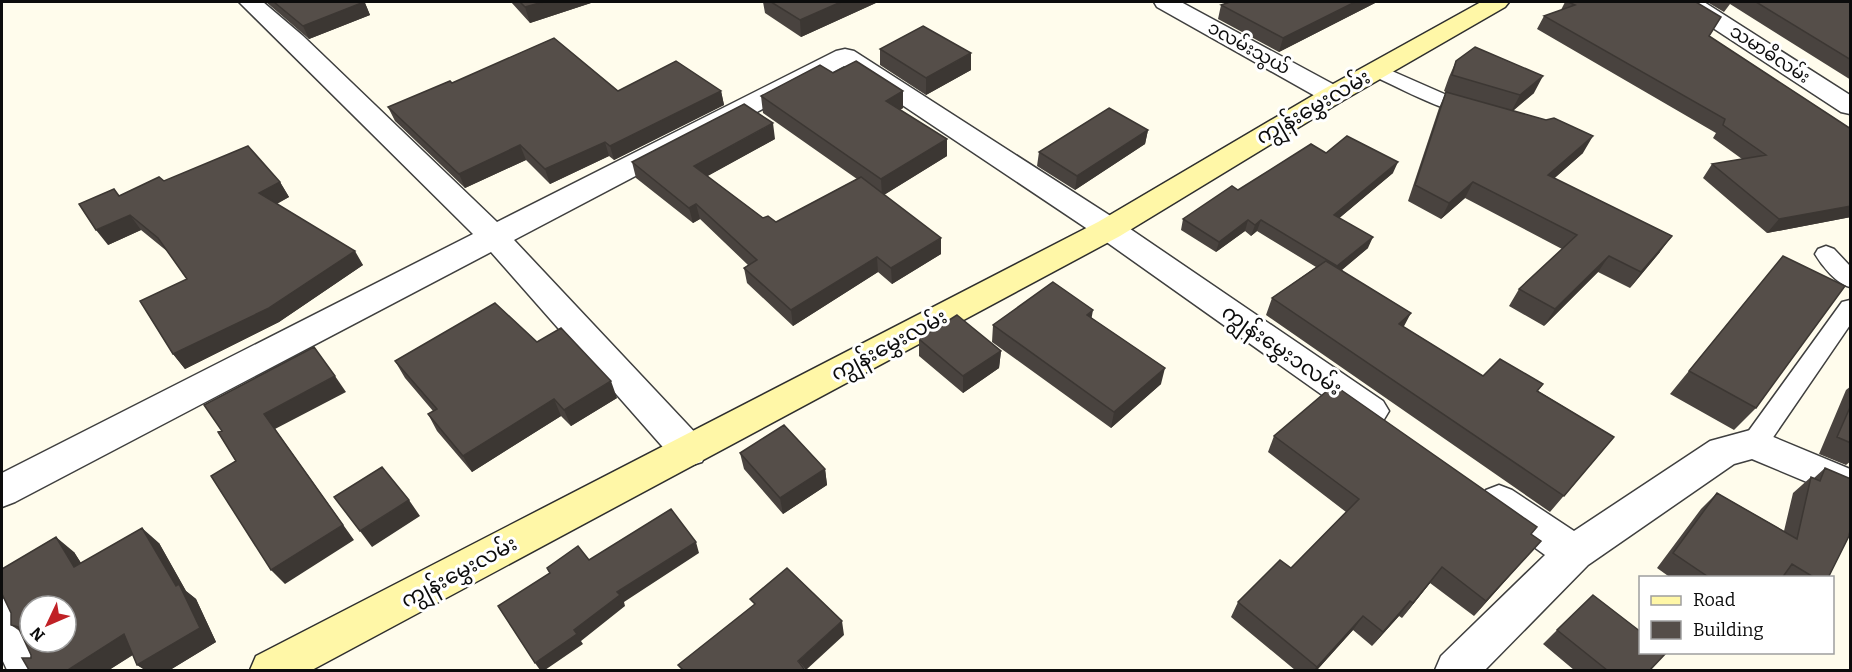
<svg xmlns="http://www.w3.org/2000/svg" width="1852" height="672" viewBox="0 0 1852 672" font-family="Bitter,'Noto Sans Myanmar',serif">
  <rect width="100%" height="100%" fill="#fffcec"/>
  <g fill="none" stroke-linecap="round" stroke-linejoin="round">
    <defs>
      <path id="lane" d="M1376 64 1458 100 1479 106 1482 110 1479 114C1456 120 1393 84 1369 74L1367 70 1369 66Z
        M1826 246 1834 249 1850 266V287C1837 284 1822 266 1815 254L1818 249Z
        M1850 300V325L1763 452 1754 455 1745 452 1741 444 1745 436 1842 302Z"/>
      <path id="street" d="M239 2H263L303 36 497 222 836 51 845 49 854 51 1120 222 1383 401 1389 411 1383 421 1371 425 1359 421 1098 236 844 66 514 240 702 440 707 451 702 462 689 466 676 462 491 252 15 502 2 507V473L473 234Z
        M1154 2H1181L1342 89 1346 95 1342 101 1333 103 1324 101 1157 7Z
        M1677 2H1704L1850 95V114L1841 112 1681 7Z
        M1754 429 1850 469V500L1752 459 1734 464 1588 565 1485 670H1435L1441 656 1545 555 1486 512 1480 501 1486 490 1499 485 1512 490 1574 531 1710 441Z
        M2 598 17 604 30 629V642H37L50 670H7L2 659Z"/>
      <path id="secondary" d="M1481 2H1509L1505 7 1342 101 1120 236 312 670H250L256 656 1098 222 1324 89Z"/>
    </defs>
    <use href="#lane" stroke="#3f3f3f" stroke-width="3"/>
    <use href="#street" stroke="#3f3f3f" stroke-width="3"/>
    <use href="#secondary" stroke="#2e2e2e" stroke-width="3"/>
    <use href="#lane" fill="#fff" fill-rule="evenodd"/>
    <use href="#street" fill="#fff" fill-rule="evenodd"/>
    <use href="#secondary" fill="#fff7a7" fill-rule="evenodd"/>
  </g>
  <path fill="#49433f" d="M266 2H370L365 3 370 15 309 39Z
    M511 2H594L530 23Z
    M763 2H878L801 37 765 13Z
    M1377 2 1279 52 1218 19 1221 5Z
    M1565 2H1696L1709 36 1851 129V217L1767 233 1703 178 1712 164 1742 159 1713 138 1716 133 1537 29 1544 16 1561 10Z
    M1707 2H1851V80L1730 4 1724 12Z
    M880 49 971 70 926 95 880 65Z
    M1456 61 1534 93 1513 111 1583 153 1554 178 1660 252 1630 288 1598 272 1544 326 1509 306 1519 289 1562 249 1465 198 1441 219 1408 201 1439 108 1446 92 1444 91 1449 77Z
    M833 73 903 91V108L900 110 947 156 884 195 941 254 892 284 878 272 793 326 747 283 744 268 748 265 700 219 693 223 636 178 632 162 775 139 707 176 763 218 776 222 857 179 763 113 761 96Z
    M452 83 618 91H721L724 105 614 160 609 156 550 184 526 160 465 188 395 121 388 107Z
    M1148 130 1145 144 1075 190 1037 166 1039 152Z
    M1326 153 1393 173 1339 218 1368 248 1342 270 1404 327 1483 376 1543 384 1538 391 1614 437 1550 512 1266 315 1272 298 1316 267 1257 231 1251 236 1245 231 1216 252 1181 230 1183 219 1238 190Z
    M280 182 289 197 277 204 363 265 279 322 185 369 173 354 187 279 168 252 141 230 108 245 119 196Z
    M1783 256 1756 408 1734 430 1670 394Z
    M1092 318 1161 384 1111 428 992 342 993 325Z
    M919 339 1001 351 999 368 963 393 919 356Z
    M537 342 617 398 571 426 561 416 472 472 437 431 428 414 433 411 405 378 395 361Z
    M1851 386V461L1846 465 1819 454 1846 390Z
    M1274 436 1531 534 1527 556 1474 616 1430 583 1402 618 1399 616 1372 646 1353 630 1317 670H1295L1231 617 1238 602 1291 568 1346 512 1268 452Z
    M740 453 825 469 827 485 783 514 744 469Z
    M1825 468 1828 578H1671L1657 568 1701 509 1717 493 1784 531 1793 493 1811 477 1814 478Z
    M159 543 186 591 196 599 216 642 170 670H145L137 665 133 655 109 670H29L31 655 21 632 11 625 74 552 81 563Z
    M1557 630 1650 670H1574L1543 644Z"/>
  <path fill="#3c3733" d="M357 2H370L365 3 370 15 309 39 303 26Z
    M543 2H594L530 23 525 7Z
    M841 2H878L801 37 800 20Z
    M1355 2H1377L1279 52 1283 38Z
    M971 53V70L926 95V78Z
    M1543 76 1534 93 1511 112 1520 95Z
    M721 91 724 105 614 160 610 146Z
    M903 91V108L886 118V101Z
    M773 123 775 139 697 182 694 166Z
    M1148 130 1145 144 1075 190 1077 176Z
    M1593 136 1583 153 1539 192 1548 175Z
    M947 139V156L882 196 881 179Z
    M605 142 609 156 550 184 545 169Z
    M520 145 526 160 465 188 459 174Z
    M1398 162 1393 173 1330 226 1334 215Z
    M280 182 289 197 268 208 259 193Z
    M1473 182 1465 198 1441 219 1449 203Z
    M696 204 700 219 693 223 689 208Z
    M1851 206V217L1767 233 1779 219Z
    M130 215 141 230 108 245 96 230Z
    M1248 220 1245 231 1216 252 1219 242Z
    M1261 220 1257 231 1251 236 1255 225Z
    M1672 236 1660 252 1630 288 1641 272Z
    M1373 237 1368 248 1333 277 1337 266Z
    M941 238V254L892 284 891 268Z
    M355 251 363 265 279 322 185 369 173 354Z
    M1609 256 1598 272 1544 326 1555 309Z
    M877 257 878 272 793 326 791 310Z
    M1093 310 1090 327 1087 315Z
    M1411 313 1402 330 1399 324Z
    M1001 351 999 368 963 393V376Z
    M1165 368 1161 384 1111 428 1114 412Z
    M335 376 346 392 275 429 354 540 285 584 271 570 264 414Z
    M611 381 617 398 571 426 564 410Z
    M554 399 561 416 472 472 463 456Z
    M825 469 827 485 783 514 780 498Z
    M409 500 420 516 372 547 360 531Z
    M142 528 159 543 186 591 196 599 216 642 170 670H145L137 665 176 586Z
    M56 537 74 552 93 582 74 567Z
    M1541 541 1527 556 1474 616 1486 601Z
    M696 542 699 553 624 602 625 606 581 641 583 644 545 670H540L535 663 574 630 617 592Z
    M1442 567 1430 583 1402 618 1413 603Z
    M1410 601 1399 616 1372 646 1383 632Z
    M1363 616 1353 630 1317 670H1314Z
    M842 621 844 635 806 670 798 661Z
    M124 634 143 648 109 670H68Z"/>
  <path fill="#554e49" stroke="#3c3733" stroke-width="1.5" fill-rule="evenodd" d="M274 2H364L303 26Z
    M520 2H543L525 7Z
    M771 2H841L800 20Z
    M1230 2H1355L1283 38 1221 5Z
    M1568 2H1696L1721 17 1709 36 1851 129V206L1779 219 1712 164 1766 155 1723 125 1725 119 1544 16 1575 5Z
    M1756 2H1851V60Z
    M923 26 971 53 926 78 880 49Z
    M554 38 618 91 676 61 721 91 610 146 605 142 545 169 520 145 459 174 388 107 450 81 452 83Z
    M1475 47 1543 76 1520 95 1452 75 1456 61Z
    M856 61 903 91 886 101 947 139 881 179 761 96 820 65 833 73Z
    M1446 92 1546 120 1554 118 1593 136 1548 175 1672 236 1641 272 1609 256 1555 309 1519 289 1577 235 1473 182 1449 203 1415 185Z
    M744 104 773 123 694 166 763 218 768 216 776 222 861 177 941 238 891 268 877 257 791 310 744 268 757 260 696 204 689 208 632 162Z
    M1109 108 1148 130 1077 176 1039 152Z
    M1347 136 1398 162 1334 215 1373 237 1337 266 1261 220 1255 225 1248 220 1219 242 1183 219 1232 186 1238 190 1311 144 1326 153Z
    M248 146 280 182 259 193 355 251 269 308 173 354 140 301 187 279 158 238 130 215 96 230 79 204 114 189 119 196 159 177 164 181Z
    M1783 256 1845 286 1756 408 1689 371Z
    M1326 261 1411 313 1399 324 1483 376 1500 359 1543 384 1537 391 1614 437 1564 496 1272 298Z
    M1053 282 1093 310 1087 315 1165 368 1114 412 993 325Z
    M495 303 537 342 561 328 611 381 564 410 554 399 463 456 428 414 437 409 395 361Z
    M957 315 1001 351 963 376 919 339Z
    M314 347 335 376 264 414 343 525 271 570 211 476 236 461 218 432 222 431 204 405Z
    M1334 385 1537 527 1531 534 1541 541 1486 601 1442 567 1413 603 1410 601 1383 632 1363 616 1317 667 1238 602 1280 560 1291 568 1359 499 1274 436Z
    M1851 405V443L1837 437Z
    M784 425 825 469 780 498 740 453Z
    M382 467 409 500 360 531 334 497Z
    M1825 468 1851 479V526L1849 536 1828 578H1815L1792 564 1782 578H1710L1673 553 1717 493 1797 539 1811 477 1820 481Z
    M671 509 696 542 617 592 620 595 574 630 577 634 535 663 498 606 550 573 547 568 578 546 589 560Z
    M142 528 176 586 179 584 200 628 137 665 124 634 68 670H29L22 658H31V655L18 627 11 625V613L2 594V569L56 537 74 567ZM30 606H66V642H30Z
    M787 568 842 621 798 661 805 670H683L678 665 755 604 750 599Z
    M1593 595 1641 632V652H1667L1650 670H1607L1557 630Z"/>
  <g text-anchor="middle" stroke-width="6" stroke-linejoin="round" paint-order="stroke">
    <g font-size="18" fill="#0c0c0c" stroke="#fff">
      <text transform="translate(1249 48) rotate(29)" y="6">၁လမ်းသွယ်</text>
      <text transform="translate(1770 54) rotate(33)" y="6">သမာဓိလမ်း</text>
    </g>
    <g font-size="21" fill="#0c0c0c" stroke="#fff">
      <text transform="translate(1313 107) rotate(-30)" y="7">ကျွန်းမွှေးလမ်း</text>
      <text transform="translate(889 345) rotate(-28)" y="7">ကျွန်းမွှေးလမ်း</text>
      <text transform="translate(1282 350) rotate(35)" y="7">ကျွန်းမွှေး၁လမ်း</text>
      <text transform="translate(459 572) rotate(-28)" y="7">ကျွန်းမွှေးလမ်း</text>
    </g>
  </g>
  <rect width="1852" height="672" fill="none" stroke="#0c0c0c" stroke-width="6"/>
  <rect x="1639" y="576" width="195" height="78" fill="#ffffff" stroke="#9e9e9e" stroke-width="1.5"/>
  <rect x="1651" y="596" width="30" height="9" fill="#fff7a7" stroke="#9e9e9e" stroke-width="1.5"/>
  <text x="1693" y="606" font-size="18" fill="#0c0c0c">Road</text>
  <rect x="1651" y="621" width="30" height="18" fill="#554e49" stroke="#9e9e9e" stroke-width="1.5"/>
  <text x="1693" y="636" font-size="18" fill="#0c0c0c">Building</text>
  <g transform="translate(48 624) rotate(226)"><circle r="28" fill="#ffffff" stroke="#9e9e9e" stroke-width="1.5"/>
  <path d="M0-4.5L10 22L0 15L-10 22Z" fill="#c02126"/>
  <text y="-9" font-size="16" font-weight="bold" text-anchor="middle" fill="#0c0c0c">N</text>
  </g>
</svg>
